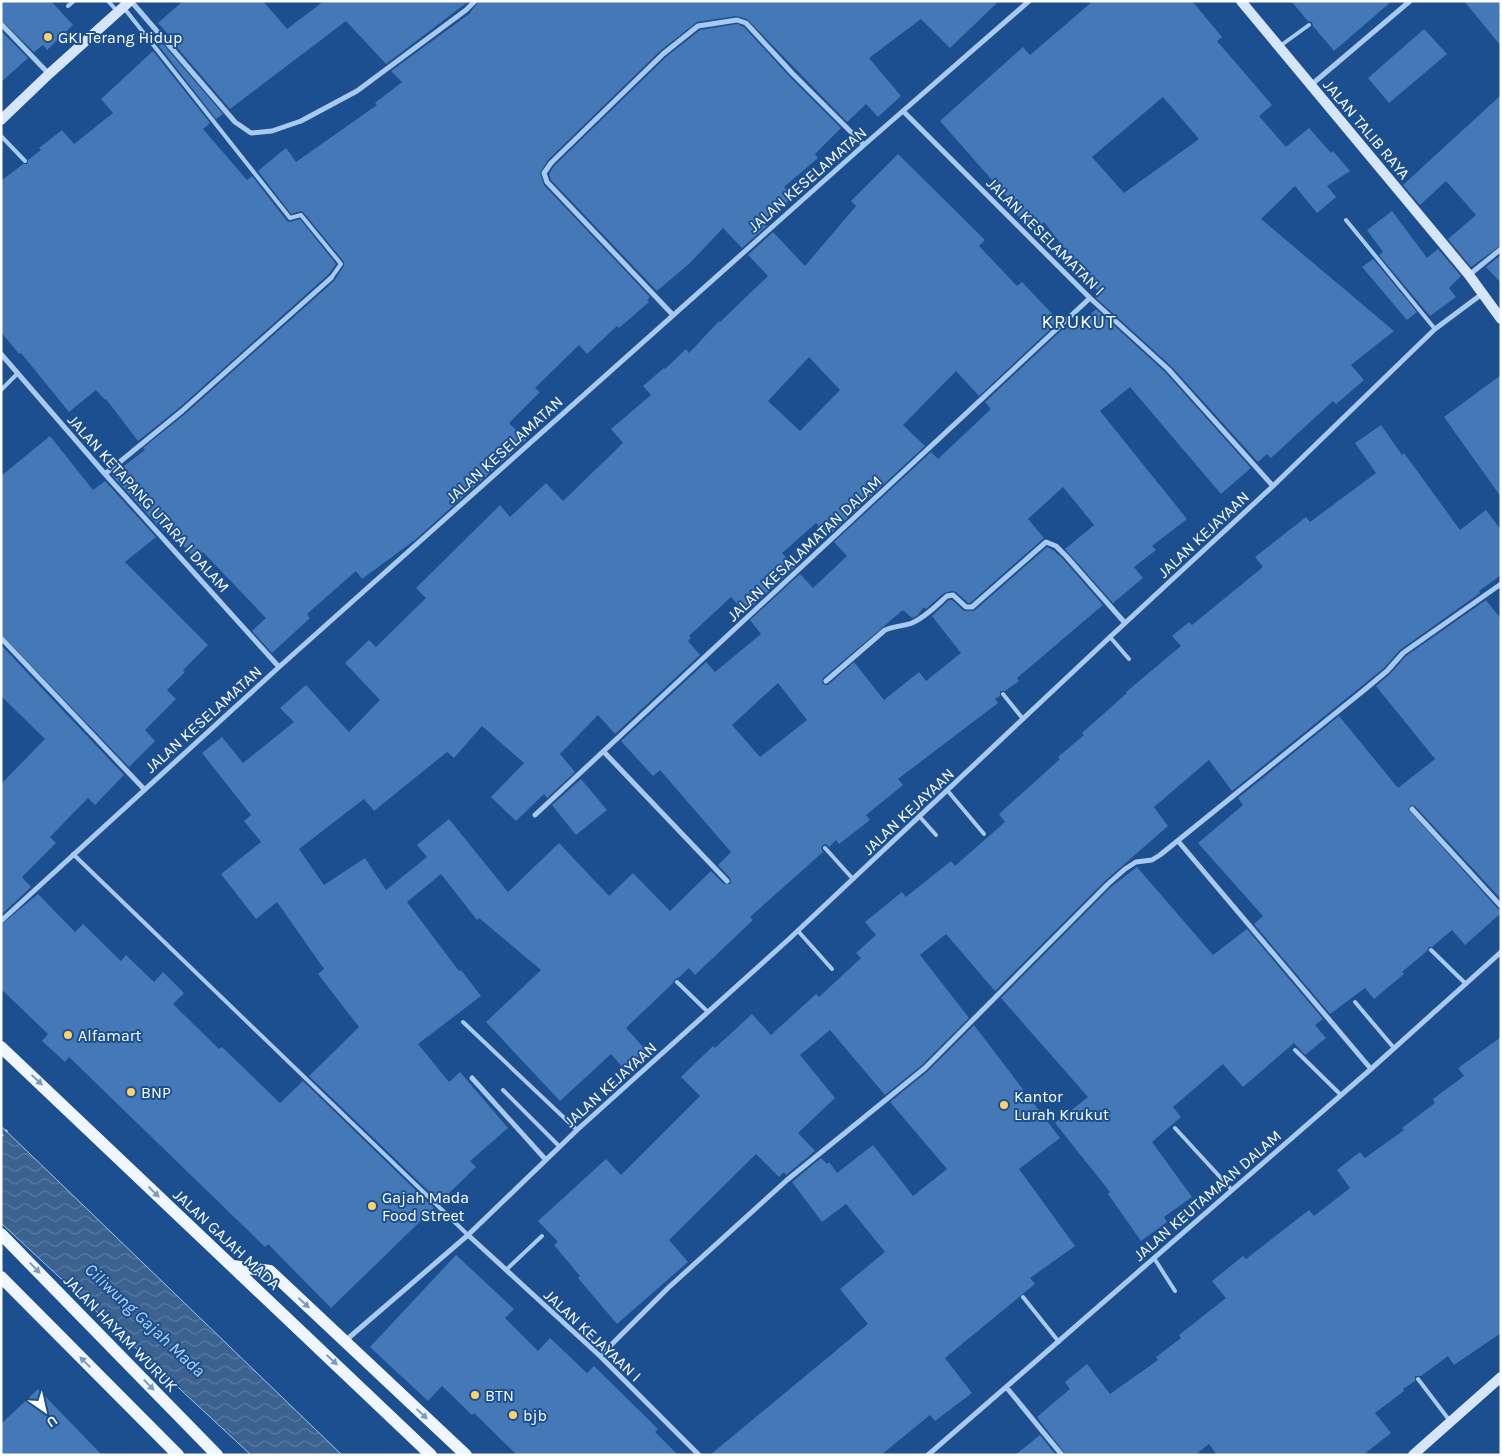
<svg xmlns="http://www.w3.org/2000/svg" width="1502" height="1456" viewBox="0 0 1502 1456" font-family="Karla,sans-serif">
  <defs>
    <pattern id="water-waves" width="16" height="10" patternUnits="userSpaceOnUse" patternTransform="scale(1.25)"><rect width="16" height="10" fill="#3c6290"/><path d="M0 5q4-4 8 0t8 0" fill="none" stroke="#597aa1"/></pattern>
  </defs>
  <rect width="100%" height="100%" fill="#1b4f8f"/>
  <path fill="url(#water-waves)" stroke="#9cc4f0" d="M1 1126 342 1455H251L1 1223Z"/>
  <path fill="#4478b7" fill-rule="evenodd" d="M1 1H51L73 25 47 50 43 45 34 52 1 20Z
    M183 1H263L287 29 324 1H469L386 64 346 21 230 109 168 37 170 36 158 23Z
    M479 1H999L950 48 921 19 869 58 901 96 878 117 866 104 847 122 747 19 736 16 697 22 660 51 548 160 540 173 544 185 650 297 647 300 649 302 619 328 617 326 587 354 579 345 535 388 540 392 509 423 526 440 514 451 415 540 362 579 356 571 307 614 310 618 272 653 252 631 266 618 203 552 195 559 167 528 163 531 112 475 145 450 143 448 185 414 334 281 344 266V262L304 213 301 211 291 214 258 171 286 148 296 162 377 105 375 103 402 82 391 71 469 14Z
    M1093 1H1192L1222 37 1217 41 1272 105 1259 116 1286 147 1309 128 1331 153 1333 151 1350 171 1327 186 1336 197 1317 213 1295 186 1261 219 1394 331 1351 365 1364 380 1336 404 1333 401 1271 458 1267 454 1258 462 1171 366 1095 297 1099 293 1044 222 1032 232 1011 208 1014 205 940 121 1023 47 1030 55ZM1163 97 1199 139 1124 193 1092 157Z
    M1291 1H1392L1334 51 1313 26 1312 22 1308 21Z
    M1464 1H1501V46Z
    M737 24 744 27 790 77 841 128 815 154 818 158 784 187 793 197 764 223 767 226 742 248 723 228 690 263 657 291 551 180 549 174 554 166 666 57 700 30Z
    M1424 29 1447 54 1389 103 1368 78Z
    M1 31 28 58 1 82Z
    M162 43 223 114 216 119 159 46Z
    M153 51 210 123 203 129 247 180 252 176 287 221 290 222 300 219 336 264 329 274 179 408 138 441 106 399 105 400 96 390 69 412 21 353 19 354 1 332V181L23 164H27L28 160 41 150 39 148 62 130 74 144 113 113 101 99Z
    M1501 95V245L1471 267 1448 239 1476 215 1446 181 1420 205 1403 185Z
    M898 154 985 240 979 246 1017 286 1022 282 1059 321 979 396 956 371 903 425 925 446 828 536 816 523 782 553 795 567 745 613 731 597 689 636 691 638 688 641 700 655 615 734 598 715 560 754 575 772 547 798 544 794 516 821 491 797 524 763 482 726 454 758 447 752 374 811 364 799 299 849 324 885 365 858 386 890 427 857 417 845 449 819 508 892 559 843 609 896 633 873 670 911 711 871 724 884H730L731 882 730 878 718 865 731 852 660 770 653 776 621 741 706 662 715 672 761 634 750 620 800 574 813 588 847 556 834 542 931 452 938 459 991 409 985 402 1065 327 1066 328 1070 324 1075 329 1096 309 1165 372 1251 468 1221 494 1130 387 1100 411 1187 519 1152 546 1156 550 1134 567 1143 578 1113 603 1065 549 1094 525 1063 487 1028 519 1044 538 970 603H968L956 592 952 591 944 593 926 609 924 607 917 616 912 618 903 610 823 678 822 683 825 685H828L854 662 884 700 919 672 926 681 961 653 932 616 949 600H952L964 611H974L1047 547 1053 550 1063 559 1103 605 1017 678 1019 681 1005 691H1000V696L995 699 998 703 898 779 903 785 866 815 870 820 839 844 836 840 829 847 826 844 823 845 821 848 823 852 750 917 753 920 695 975 689 968 678 978 675 979 673 983 626 1028 646 1050 624 1069 611 1054 560 1101 486 1022 541 970 479 918 477 920 441 874 407 902 459 971 461 970 481 996 418 1044 449 1082 460 1072 508 1128 470 1161 476 1167 440 1202 309 1076 359 1027 318 974 324 969 277 902 256 919 221 874 261 842 244 821 251 815 202 753 222 737 243 763 294 722 280 708 306 685 349 732 380 700 345 663 369 640 376 647 426 598 416 588 500 505 510 517 546 483 563 501 623 443 611 429 651 395 643 386 664 368 665 369 686 349 689 353 719 321 720 322 768 276 748 255 773 232 805 266 856 206 851 201ZM809 357 840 390 800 431 768 401ZM778 683 807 720 760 757 732 725Z
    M1392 211 1427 258 1438 249 1461 276 1449 288 1456 297 1430 316 1379 255 1383 252 1367 230Z
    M1501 255V283L1486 267Z
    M1373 259 1417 312 1407 320 1362 267Z
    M1501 375V497L1444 417Z
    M1381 425 1402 455 1404 453 1460 530 1486 510 1501 530V575L1479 591 1480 593 1400 650 1384 668 1232 791 1209 760 1154 807 1168 826 1105 881 995 991 946 934 920 955 969 1018 922 1065 885 1095 830 1030 800 1055 835 1098 798 1133 815 1151 786 1175 784 1172 779 1177 756 1154 669 1240 688 1262 617 1324 578 1278 580 1276 554 1245 558 1242 538 1221 606 1159 621 1175 700 1096 681 1077 713 1046 715 1048 752 1014 771 1035 816 994 819 997 861 958 856 953 876 935 865 922 902 892 906 897 951 861 955 866 1005 822 999 814 1060 759 1058 757 1084 735 1082 733 1127 693 1126 692 1181 646 1172 636 1189 622 1192 625 1263 567 1255 557 1306 517 1310 522 1376 473 1355 443Z
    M50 436 93 490 105 481 156 537 125 562 208 645 183 670 185 672 167 690 176 699 145 730 155 741 129 767 1 634V476Z
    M1486 600 1501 619V899L1415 806 1411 805 1408 809 1498 909 1501 910V913L1465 945 1452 930 1432 947H1429L1427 951 1402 972 1404 974 1374 999 1365 988 1330 1014 1254 924 1263 916 1198 843 1243 805 1238 798 1339 716 1398 788 1435 759 1376 686 1390 674 1406 656Z
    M1 645 124 775 95 805 88 798 50 837 56 843 22 877 31 887 1 915V784L45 739 1 696Z
    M581 779 607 810 576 835 552 805Z
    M1137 867 1213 955 1247 929 1323 1019 1315 1025 1326 1038 1305 1055 1294 1043 1243 1087 1223 1064 1173 1107 1181 1117 1152 1142 1192 1197 1164 1217 1167 1222 1141 1241 1108 1194 1110 1192 1055 1123 1088 1097 1001 998 1111 887Z
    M38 894 75 932 83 924 121 961 126 955 154 982 163 972 184 993 173 1004 219 1049 222 1047 280 1103 303 1081 434 1208 331 1308 268 1244 265 1247 69 1057 65 1062 42 1041 48 1034 1 989V925Z
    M974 1025 1060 1138 1019 1169 1075 1246 1030 1278 1035 1284 945 1358 972 1393 935 1421 930 1415 881 1455H710L868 1324 840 1289 885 1252 846 1204 822 1222 792 1182 821 1158 827 1164 829 1162 837 1173 873 1145 913 1196 947 1169 890 1102 928 1071Z
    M1501 1037V1333L1454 1365 1448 1356 1421 1376H1415V1381L1403 1389 1404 1391 1375 1413 1391 1433 1363 1455H1217L1209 1444 1195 1455H1066L1037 1417 1070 1389 1065 1382 1087 1364 1110 1394 1158 1360 1156 1357 1181 1338 1179 1335 1226 1298 1212 1281 1243 1256 1246 1259 1309 1210 1314 1216 1350 1188 1337 1170 1360 1152 1365 1158 1404 1130 1402 1128 1435 1103 1433 1099 1464 1076 1458 1068Z
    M456 1255 514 1309 505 1318 538 1351 550 1338 587 1373 594 1366 658 1429 655 1432 678 1455H517L474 1413 472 1415 442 1386 428 1401 370 1347Z
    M38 1389 102 1455H1V1424Z
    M1040 1435 1056 1455H1015Z"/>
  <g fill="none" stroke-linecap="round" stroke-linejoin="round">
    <path stroke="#a9c9ee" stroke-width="3" stroke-dasharray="2.5 4" stroke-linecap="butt" d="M1 1136 7 1130"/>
    <path stroke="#a9c9ee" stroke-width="4" d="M108 1 117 11
      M68 6 74 1
      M124 8 290 218 301 215 341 264 331 278
      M1280 46 1309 25
      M1 136 25 161
      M1346 220 1435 329
      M1 390 18 373
      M1110 637 1129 659
      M1003 694 1023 719
      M947 790 984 834
      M920 817 936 835
      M825 848 853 879
      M73 854 468 1235
      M798 931 832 969
      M1431 950 1466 984
      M677 982 708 1012
      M1355 1002 1394 1048
      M463 1022 577 1130
      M1295 1050 1341 1095
      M503 1090 560 1147
      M1175 1128 1232 1190
      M1154 1258 1175 1291
      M506 1270 542 1236
      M1023 1297 1059 1342
      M1418 1379 1450 1421"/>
    <path stroke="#a9c9ee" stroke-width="5" d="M131 1 235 122 251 133 272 131 301 121 357 91 466 10 475 1
      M1 24 49 74
      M1311 85 1410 1
      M904 112 1090 298 1168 369 1273 486
      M1469 275 1501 249
      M673 315 547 182 544 173 551 163 663 54 698 26 737 20 746 23 793 74 864 145
      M1 354 105 474 279 667
      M105 474 182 411 331 278
      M1 638 144 789
      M826 681 885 630C894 626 904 626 912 623 926 617 937 605 947 596L953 595 966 607H972L1046 542 1056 546 1066 556 1125 623
      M604 752 727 881
      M1412 809 1501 906
      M535 815 1090 298
      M1178 841 1371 1069
      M1 921 279 667 864 145 1029 1
      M472 1078 546 1160
      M468 1235 600 1356 699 1455
      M345 1341 468 1235 577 1130 789 939 1110 637 1273 486 1435 329 1482 294
      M600 1356 668 1288 787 1180 925 1068 1108 884 1125 869 1136 862 1152 860 1160 855 1363 691 1387 671 1403 653 1501 584
      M1007 1388 1062 1455
      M928 1455 1371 1069 1501 952"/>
    <path stroke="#d6e6fa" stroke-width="10" d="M1241 1 1469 275 1501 319
      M1 120 49 74 130 1
      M1413 1455 1501 1377"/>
    <path stroke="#f0f6ff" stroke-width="12" d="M1 1047 431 1455
      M1 1234 217 1455
      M233 1266 270 1271 466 1455
      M1 1277 178 1455"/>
  </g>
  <defs><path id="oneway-solid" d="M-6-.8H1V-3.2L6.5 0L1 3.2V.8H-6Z" transform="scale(1.25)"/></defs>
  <g fill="#7b9ac1">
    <use href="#oneway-solid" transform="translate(37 1080) rotate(43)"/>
    <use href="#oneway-solid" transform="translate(154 1192) rotate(44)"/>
    <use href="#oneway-solid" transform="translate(35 1268) rotate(46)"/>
    <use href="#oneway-solid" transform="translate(304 1303) rotate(43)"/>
    <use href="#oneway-solid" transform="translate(332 1360) rotate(43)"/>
    <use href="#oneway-solid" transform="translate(85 1362) rotate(-135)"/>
    <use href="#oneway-solid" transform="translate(149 1385) rotate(46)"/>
    <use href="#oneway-solid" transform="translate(422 1414) rotate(43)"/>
  </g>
  <g fill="#ffd166" stroke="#1b4f8f" stroke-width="2">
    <circle cx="48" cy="37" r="5"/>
    <circle cx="68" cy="1035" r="5"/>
    <circle cx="131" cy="1092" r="5"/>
    <circle cx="1004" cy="1105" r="5"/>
    <circle cx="372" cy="1206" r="5"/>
    <circle cx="475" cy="1395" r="5"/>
    <circle cx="513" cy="1415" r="5"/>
  </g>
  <g text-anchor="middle" stroke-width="4" stroke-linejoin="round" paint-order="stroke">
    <g font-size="16" fill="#fff" stroke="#1b4f8f" text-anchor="start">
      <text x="58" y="43">GKI Terang Hidup</text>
      <text x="78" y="1041">Alfamart</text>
      <text x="141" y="1098">BNP</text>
      <text x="1014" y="1102">Kantor<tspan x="1014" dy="18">Lurah Krukut</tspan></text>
      <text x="382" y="1203">Gajah Mada<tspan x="382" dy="18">Food Street</tspan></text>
      <text x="485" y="1401">BTN</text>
      <text x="523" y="1421">bjb</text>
    </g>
    <g font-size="16" fill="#fff" stroke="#1b4f8f">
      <text transform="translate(1367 129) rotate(50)" y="6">JALAN TALIB RAYA</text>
      <text transform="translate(807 179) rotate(-41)" y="6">JALAN KESELAMATAN</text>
      <text transform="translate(1046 236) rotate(45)" y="6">JALAN KESELAMATAN I</text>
      <text transform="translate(504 449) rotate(-42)" y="6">JALAN KESELAMATAN</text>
      <text transform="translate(149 503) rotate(48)" y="6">JALAN KETAPANG UTARA I DALAM</text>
      <text transform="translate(1203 534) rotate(-43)" y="6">JALAN KEJAYAAN</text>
      <text transform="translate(804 548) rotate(-43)" y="6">JALAN KESALAMATAN DALAM</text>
      <text transform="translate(203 719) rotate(-42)" y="6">JALAN KESELAMATAN</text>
      <text transform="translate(908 811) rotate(-43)" y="6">JALAN KEJAYAAN</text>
      <text transform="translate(610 1084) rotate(-42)" y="6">JALAN KEJAYAAN</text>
      <text transform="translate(1207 1195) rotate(-41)" y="6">JALAN KEUTAMAAN DALAM</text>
      <text transform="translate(227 1239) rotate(43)" y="6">JALAN GAJAH MADA</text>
      <text transform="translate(121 1333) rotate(46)" y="6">JALAN HAYAM WURUK</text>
      <text transform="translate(593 1335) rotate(43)" y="6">JALAN KEJAYAAN I</text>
    </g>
    <g font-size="18" font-style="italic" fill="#b5d3f5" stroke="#1b4f8f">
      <text transform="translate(145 1320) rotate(43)" y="6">Ciliwung Gajah Mada</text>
    </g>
    <g font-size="19" letter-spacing="1" fill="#fff" stroke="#1b4f8f">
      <text x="1079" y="328">KRUKUT</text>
    </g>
  </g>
  <rect width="1502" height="1456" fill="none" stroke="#ffffff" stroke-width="5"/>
  <g transform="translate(45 1411) rotate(146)" stroke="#1b4f8f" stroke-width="4" paint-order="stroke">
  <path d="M0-4L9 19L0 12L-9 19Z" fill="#ffffff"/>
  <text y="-8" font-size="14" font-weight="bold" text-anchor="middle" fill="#ffffff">U</text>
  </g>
</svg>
